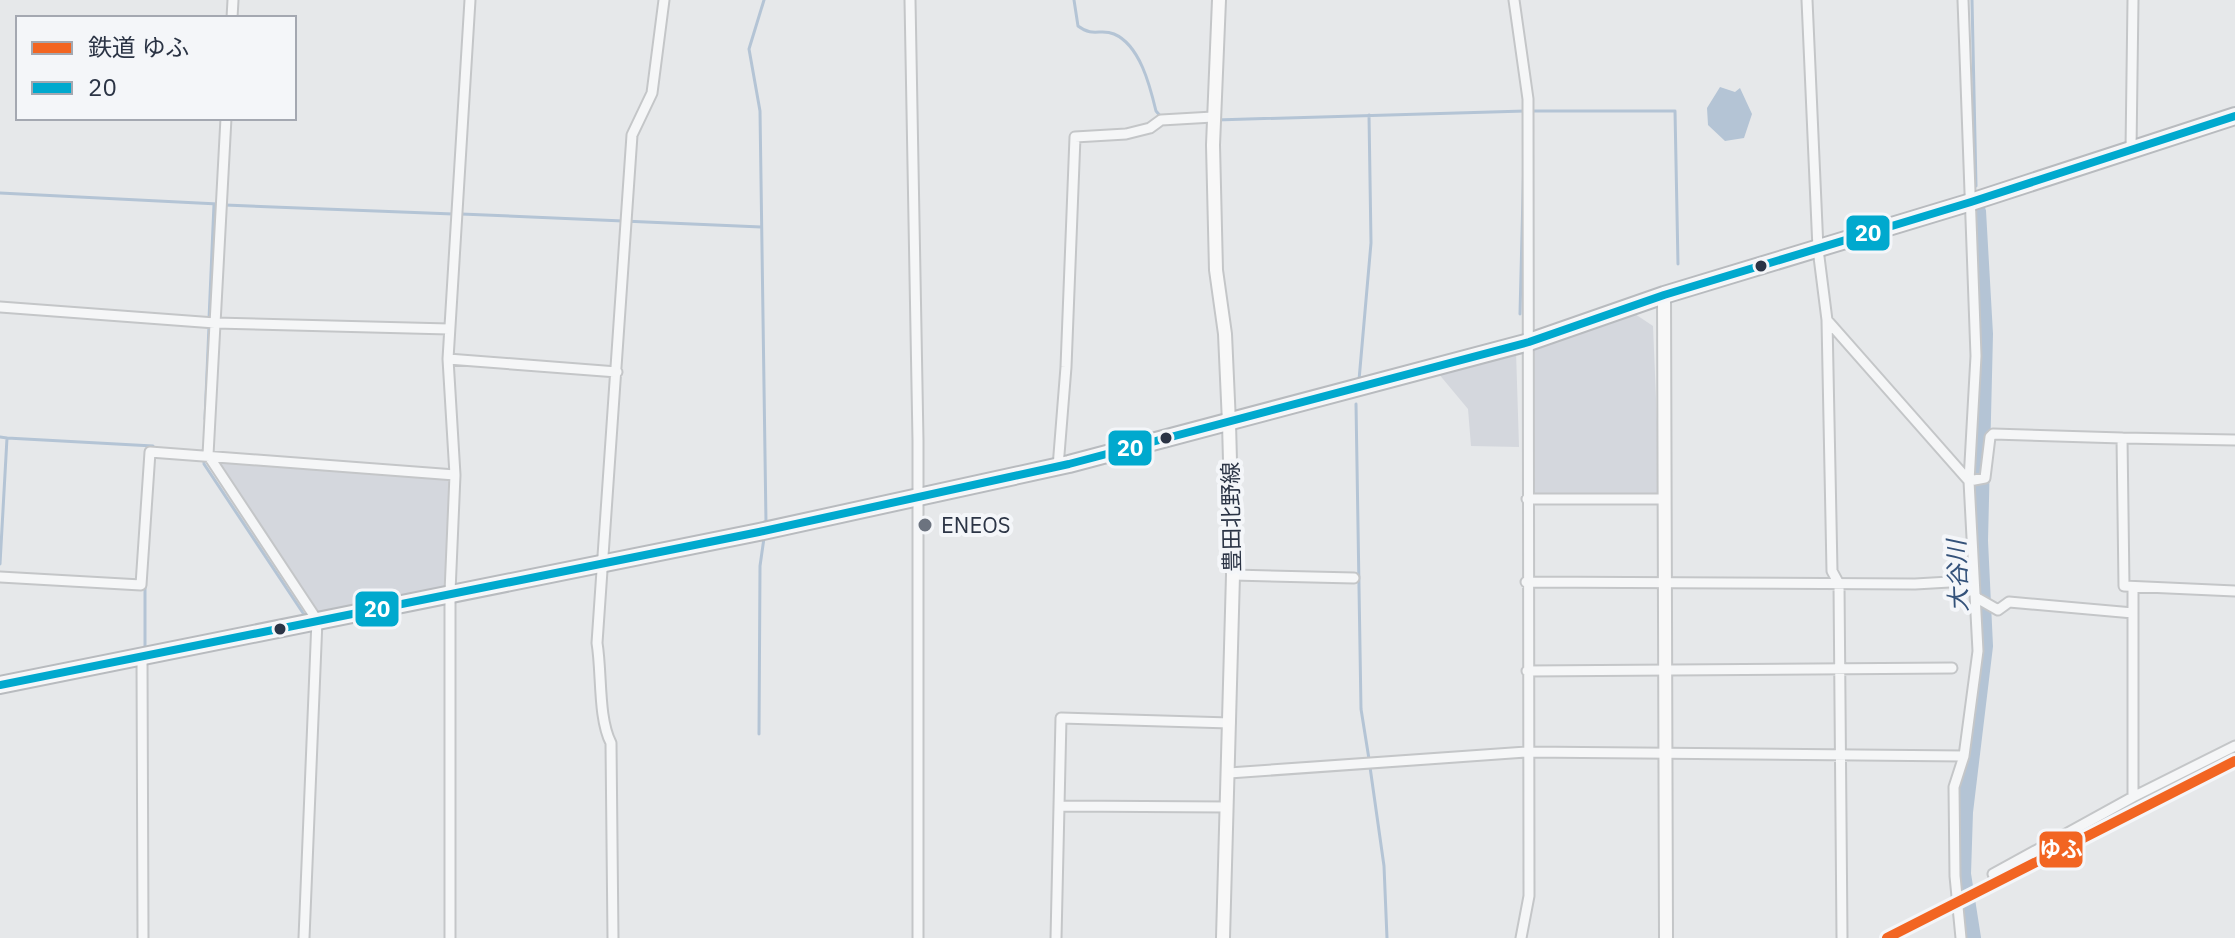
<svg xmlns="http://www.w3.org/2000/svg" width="2235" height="938" viewBox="0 0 2235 938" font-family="'IBM Plex Sans','Noto Sans JP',sans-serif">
  <rect width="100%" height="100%" fill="#e6e8ea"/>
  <path fill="#d4d7dd" d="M1635 314 1653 326 1660 495H1530L1533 346Z
    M1516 351 1519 447 1471 446 1468 409 1438 373Z
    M208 455 455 475 450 592 317 620Z"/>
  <path fill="#b4c4d5" d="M1720 87 1735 92 1740 88 1752 114 1744 138 1725 141 1708 125 1707 108Z"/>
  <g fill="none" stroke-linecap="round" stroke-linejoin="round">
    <path stroke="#b4c4d5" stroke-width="3" d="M764 0 749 49 760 111 766 523
      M1074 0 1078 26C1094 38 1100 28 1114 34 1140 45 1150 86 1156 111L1162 118
      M1972 0 1976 186
      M1532 111H1675L1678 264
      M1216 120 1525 111
      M0 193 218 204
      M225 205 453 214
      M461 214 761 227
      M1520 314 1524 155
      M209 319 214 204
      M1359 380 1371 243 1369 115
      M1356 404 1361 709 1369 759
      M205 419 209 326
      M0 437 7 438 0 564
      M7 438 153 446V450
      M204 458V464L305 616
      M145 585V649
      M759 734 760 566 764 538
      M1370 767 1384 866 1387 938"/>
    <path stroke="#b4c4d5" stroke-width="16" d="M1973 938 1963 874 1965 812 1985 646 1980 541 1985 334 1978 211"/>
    <defs>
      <path id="street" d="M910 0 918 441V938
        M1514 0 1528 99 1529 896 1521 938
        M1807 0 1818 249 1827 320 1832 571 1839 584 1842 937
        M232 18 233 0
        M226 118 208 455 317 620 304 938
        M2131 150 2133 0
        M0 307 215 323 449 329
        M1827 320 1969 481
        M448 359 617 372
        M2122 438 2235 440
        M1058 467 1066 367 1075 137 1126 134 1150 128 1161 120 1213 117
        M1969 481 1985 478 1990 437 1993 434 2122 438 2124 586 2235 591
        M1527 499H1665
        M1233 575 1354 578
        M0 577 141 585 150 452 455 475
        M1526 582 1915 584 1967 581 1977 598 1998 610 2009 602 2133 613
        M2133 587V797L2235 746
        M142 658 143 938
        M1527 671 1952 668
        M1229 773 1527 752 1964 756
        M1060 806 1227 807
        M1993 874 2133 797
        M450 938V592L455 475 448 359 470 0
        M613 938 611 743C598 718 602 673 597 643L632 135 652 93 664 0
        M1056 938 1061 718 1230 723
        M1961 938 1955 876 1954 787 1964 756 1978 651 1969 481 1976 356 1963 0"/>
      <path id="secondary" d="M1219 0 1213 145 1216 270 1225 334 1229 423 1233 575 1223 938
        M1664 295 1666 938"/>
      <path id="highway" d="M0 685 759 532 1069 464 1529 342 1664 295 1971 202 2235 116"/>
    </defs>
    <use href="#street" stroke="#c4c6c8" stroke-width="13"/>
    <use href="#secondary" stroke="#c4c6c8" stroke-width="16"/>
    <use href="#highway" stroke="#b8bbbf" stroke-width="20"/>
    <use href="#street" stroke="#f5f6f7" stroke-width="9"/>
    <use href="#secondary" stroke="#f8f8f8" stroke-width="12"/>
    <use href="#highway" stroke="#f8f8f8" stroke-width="16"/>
    <defs>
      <path id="bus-1" d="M0 685 759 532 1069 464 1529 342 1664 295 1971 202 2235 116"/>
    </defs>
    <use href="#bus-1" stroke="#f4f6f9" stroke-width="14"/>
    <use href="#bus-1" stroke="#00a9ce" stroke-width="8"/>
    <defs>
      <path id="rail-1" d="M1887 938 2235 761"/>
    </defs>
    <use href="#rail-1" stroke="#f4f6f9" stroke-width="16"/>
    <use href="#rail-1" stroke="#f26522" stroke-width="10"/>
  </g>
  <g fill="#2b3445" stroke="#f4f6f9" stroke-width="3">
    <circle cx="1761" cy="266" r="7"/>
    <circle cx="1166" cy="438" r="7"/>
    <circle cx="280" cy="629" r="7"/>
  </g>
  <circle fill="#6c737f" stroke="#f4f6f9" stroke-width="3" cx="925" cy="525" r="8"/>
  <g text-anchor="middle" stroke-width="8" stroke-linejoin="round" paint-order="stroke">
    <g font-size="22" fill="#2b3445" stroke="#f4f6f9">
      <text transform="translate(1231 517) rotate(-91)" y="8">豊田北野線</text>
    </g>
    <g font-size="22" fill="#2b3445" stroke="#f4f6f9" text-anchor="start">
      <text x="941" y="533">ENEOS</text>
    </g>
    <g font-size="24" font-style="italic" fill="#34527a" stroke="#f4f6f9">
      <text transform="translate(1958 576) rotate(-92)" y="8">大谷川</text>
    </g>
  </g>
  <g stroke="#f4f6f9" stroke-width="3">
    <rect x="1845" y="214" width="46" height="38" rx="8" fill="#00a9ce"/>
    <rect x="1107" y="429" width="46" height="38" rx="8" fill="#00a9ce"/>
    <rect x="354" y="590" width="46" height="38" rx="8" fill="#00a9ce"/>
    <rect x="2038" y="830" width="46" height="39" rx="8" fill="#f26522"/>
  </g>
  <g font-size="22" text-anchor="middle" font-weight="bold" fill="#fff">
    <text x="1868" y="241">20</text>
    <text x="1130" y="456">20</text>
    <text x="377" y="617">20</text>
    <text x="2061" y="857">ゆふ</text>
  </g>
  <rect x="16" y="16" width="280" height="104" fill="#f4f6f9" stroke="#a4a8b1" stroke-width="2"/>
  <rect x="32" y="42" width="40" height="12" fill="#f26522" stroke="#a4a8b1" stroke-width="2"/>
  <text x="88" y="56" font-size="24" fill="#2b3445">鉄道 ゆふ</text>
  <rect x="32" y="82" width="40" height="12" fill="#00a9ce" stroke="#a4a8b1" stroke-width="2"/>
  <text x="88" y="96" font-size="24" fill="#2b3445">20</text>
</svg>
